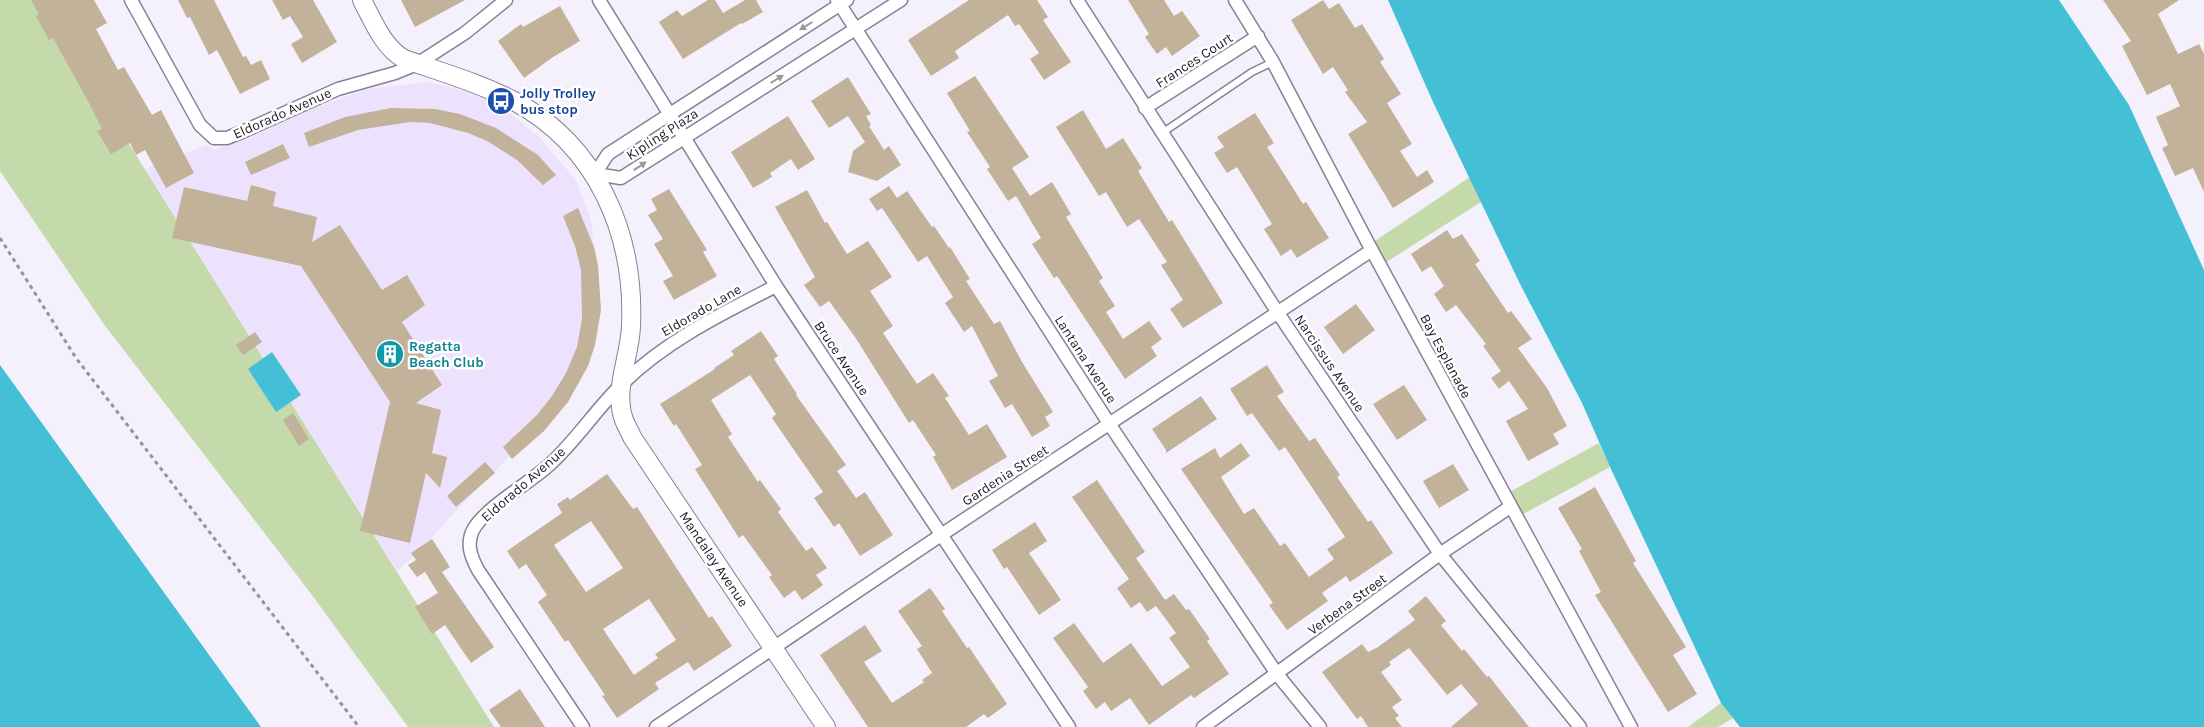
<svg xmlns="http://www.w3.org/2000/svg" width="2204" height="727" viewBox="0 0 2204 727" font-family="Karla,sans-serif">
  <rect width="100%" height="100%" fill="#f5f1fc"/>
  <path fill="#ede2fd" d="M427 82 471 92 499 104 537 135 576 180 592 224 595 290 590 361 559 413 513 453 450 517 422 549 397 571 145 169 206 145 215 150 219 147 231 146 315 108 367 89Z"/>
  <path fill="#c4daaa" d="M0 0H39L494 727H408L312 595 103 323 0 171Z
    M1470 177 1481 202 1380 266 1369 245Z
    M1599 443 1610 467 1516 518 1504 495Z
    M1721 703 1733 718 1718 727H1688Z"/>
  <path fill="#44c0d6" d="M1388 0H2059L2129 105 2204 270V727H1740L1721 703 1610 467 1582 403 1520 284 1433 102Z
    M272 352 301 395 276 412 248 369Z
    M0 365 261 727H0Z"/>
  <path fill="#c2b29a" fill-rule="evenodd" d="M31 0H94L107 23 96 29 118 70 124 67 152 115 161 110 194 173 166 188 145 150 136 155 130 143 111 154 97 131 102 129 88 101 53 38 49 40 36 16 39 14Z
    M178 0H214L243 57 246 56 251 65 261 60 270 79 240 94 217 50 209 55 190 17 187 18Z
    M272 0H313L337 42 302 63 291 44 303 37 290 16 283 20Z
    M401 0H465L415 27Z
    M708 0H715L723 13 745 0H756L763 12 742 24 741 23 683 59 659 22 677 10 682 16Z
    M969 0H1037L1048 17 1043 20 1071 62 1044 80 1030 59 1039 53 1019 24 1015 26 1008 15 955 51 959 58 931 76 908 40Z
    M1128 0H1164L1174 16 1182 11 1200 36 1172 56 1166 47 1157 54 1145 37 1149 34Z
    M1323 0 1329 9 1339 3 1355 28 1362 24 1384 59 1380 62 1401 94 1387 103 1412 144 1400 151 1417 177 1427 170 1434 182 1393 208 1348 134 1367 122 1345 92 1348 90 1333 67 1323 74 1291 20Z
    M2103 0H2179L2158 14 2178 54 2199 44 2204 54V192L2193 168 2175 176 2162 148 2168 145 2156 117 2180 106 2170 84 2147 95 2122 46 2131 41Z
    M560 6 580 41 553 57 524 78 498 41 521 24 523 27Z
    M975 76 1029 157 1012 168 1030 196 1052 182 1071 214 1066 217 1103 278 1099 281 1115 306 1106 312 1123 339 1149 321 1162 339 1151 347 1157 356 1125 379 1057 276 1054 278 1032 244 1041 238 1016 196 1008 201 987 169 990 167 967 132 970 131 947 93Z
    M848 77 871 114 866 116 871 125 869 126 884 150 889 146 901 165 877 181 848 172 853 151 865 142 848 116 829 128 811 101Z
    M391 108 435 109 460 114 496 128 538 155 556 175 543 185 517 160 487 141 468 133 430 123 410 122 358 130 309 147 304 133 345 117Z
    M1083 110 1106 149 1123 138 1142 168 1138 171 1169 222 1172 220 1223 303 1183 328 1170 309 1183 300 1161 265 1167 262 1139 219 1127 227 1106 192 1099 196 1056 127Z
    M1255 113 1274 143 1267 147 1303 204 1306 202 1329 238 1297 258 1291 249 1281 256 1264 229 1272 224 1237 167 1227 173 1214 153 1224 147 1217 137Z
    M788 116 815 159 798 170 791 159 770 173 772 177 753 188 731 152Z
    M283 144 290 158 251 175 245 162Z
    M251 185 276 192 273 206 317 217 312 242 340 225 382 290 407 275 425 305 402 322 442 385 416 403 441 410 432 453 447 457 440 488 426 473 410 543 360 531 390 402 301 266 172 238 184 187 247 201Z
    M889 186 897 198 907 191 932 227 934 226 949 248 950 247 970 279 966 281 994 324 1000 321 1022 362 1053 412 1045 417 1050 426 1032 437 1012 404 1005 408 989 381 998 376 972 326 964 332 945 303 953 297 927 256 918 262 882 208 877 211 869 199Z
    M669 189 707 250 703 252 717 276 674 300 663 281 673 276 654 244 663 239 648 215 657 210 651 199Z
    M807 190 825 223 827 222 847 254 868 241 892 277 870 291 893 326 883 333 917 384 933 373 949 396 945 398 969 435 987 424 1007 457 952 490 933 457 936 455 913 420 909 423 855 337 829 301 820 307 804 285 815 277 775 207Z
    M578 208 594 247 598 265 601 310 595 345 588 366 568 402 544 431 512 459 503 447 537 415 552 396 566 373 577 347 582 319 581 270 575 246 563 216Z
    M1447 230 1453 239 1462 234 1480 261 1475 264 1508 313 1511 311 1532 339 1518 348 1547 388 1567 426 1553 434 1559 444 1528 461 1506 421 1528 409 1509 381 1499 389 1491 378 1501 371 1483 346 1486 344 1456 305 1446 312 1434 294 1444 286 1431 266 1422 272 1411 254Z
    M1356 304 1375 330 1343 354 1324 327Z
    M761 331 778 356 774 359 797 394 796 395 846 465 837 471 856 498 865 492 893 535 860 556 839 523 834 527 814 498 823 492 772 418 776 414 750 375 711 400 732 434 728 437 758 482 760 480 781 509 778 512 806 551 812 547 827 568 816 575 823 585 802 600 795 590 784 598 769 577 772 575 743 535 739 538 695 469 702 465 676 424 674 426 660 404 715 369 714 368 734 355 731 351Z
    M255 332 262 342 243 355 236 345Z
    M1267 365 1284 392 1277 396 1309 441 1315 438 1340 475 1337 477 1368 522 1371 520 1393 553 1350 582 1346 576 1322 593 1328 601 1287 630 1269 605 1273 603 1181 469 1215 448 1220 458 1241 443 1250 456 1221 477 1244 514 1254 508 1280 546 1285 543 1309 577 1334 559 1327 549 1345 537 1285 447 1279 451 1252 413 1247 416 1230 389Z
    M1404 385 1427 420 1397 440 1373 404Z
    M1201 396 1217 419 1166 453V450L1152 429Z
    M293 413 309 439 299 446 283 420Z
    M485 462 495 473 456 507 447 496Z
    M1453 464 1469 490 1439 508 1423 481Z
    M607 474 633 509 637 507 709 618 712 616 732 646 694 671 688 662 655 683 659 689 617 718 602 696 605 695 568 640 565 642 538 602 547 595 526 564 519 569 507 551 562 513 557 504 568 497 570 500ZM591 521 623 568 586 592 554 545ZM649 599 676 640 655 654 658 658 634 675 603 629Z
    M1097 480 1145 552 1136 558 1165 600 1174 594 1186 610 1189 609 1210 639 1207 641 1229 674 1194 698 1191 695 1149 725 1130 698 1111 711 1105 702 1096 709 1083 691 1088 687 1053 638 1074 623 1103 663 1131 643 1162 686 1190 667 1169 638 1176 633 1156 606 1147 612 1140 602 1131 608 1117 588 1129 579 1072 497Z
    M1595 487 1636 561 1633 563 1686 647 1673 655 1697 694 1668 712 1595 595 1601 592 1579 551 1582 549 1558 508Z
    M1035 522 1047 541 1029 553 1061 600 1039 615 1007 567 1004 569 992 550Z
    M432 539 450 567 442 572 494 647 471 663 445 625 432 634 415 607 438 593 425 572 417 577 408 565 416 560 411 553Z
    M930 588 945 609 942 611 967 648 969 647 1007 704 988 718 984 714 966 727H868L820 655 865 625 882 651 864 662 892 703 924 682 922 680 932 673 917 649 922 646 898 611Z
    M1426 596 1446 621 1441 625 1462 651 1464 649 1487 677 1489 676 1529 727H1451L1478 704 1461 684 1447 695 1409 648 1389 662 1391 665 1381 672 1402 700 1392 707 1399 716 1395 718 1402 727H1368L1361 716 1357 719 1322 672 1362 644 1368 652 1378 647 1415 620 1408 611Z
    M520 689 545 727H501L489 710Z"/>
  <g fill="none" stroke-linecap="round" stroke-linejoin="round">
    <defs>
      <path id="lane" d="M1162 133 1252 72 1273 62"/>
      <path id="street" d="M131 0 200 125 214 138H227L242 132 338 89 395 73 417 64 465 33 506 0
        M599 0 776 286 1069 727
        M837 0 1110 425 1277 674 1320 727
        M847 0 608 154 595 174 621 178 901 0
        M1077 0 1278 313 1440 554 1580 727
        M1235 0 1273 62 1369 245 1631 727
        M1145 108 1258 36
        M583 727 478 570C471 557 466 544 473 530 484 509 529 483 548 466 576 441 596 409 622 384 666 341 721 314 776 286
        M656 727 941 535 1372 250
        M1203 727 1440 554 1510 507"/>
      <path id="secondary" d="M362 0C373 21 383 47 404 59 441 72 479 83 514 101 598 146 635 235 631 326 630 357 613 390 624 420 626 426 630 431 632 437L826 727"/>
    </defs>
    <use href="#lane" stroke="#897f97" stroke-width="9"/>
    <use href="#street" stroke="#897f97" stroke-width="15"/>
    <use href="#secondary" stroke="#897f97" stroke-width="20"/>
    <path stroke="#96929c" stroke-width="3" stroke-dasharray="4 4" stroke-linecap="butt" d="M0 238 76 358 359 727"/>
    <use href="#lane" stroke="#fff" stroke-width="6"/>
    <use href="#street" stroke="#fff" stroke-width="12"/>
    <use href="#secondary" stroke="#fff" stroke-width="18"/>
  </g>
  <defs><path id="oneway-solid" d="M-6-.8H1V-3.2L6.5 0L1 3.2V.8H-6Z" transform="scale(1.25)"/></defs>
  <g fill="#9a989d">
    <use href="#oneway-solid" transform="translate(806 26) rotate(148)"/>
    <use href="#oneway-solid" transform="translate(777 79) rotate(-32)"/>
    <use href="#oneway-solid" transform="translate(640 166) rotate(-33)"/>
  </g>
  <defs>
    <symbol id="bus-disc" viewBox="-11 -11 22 22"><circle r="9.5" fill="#1a4fb4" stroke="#fff"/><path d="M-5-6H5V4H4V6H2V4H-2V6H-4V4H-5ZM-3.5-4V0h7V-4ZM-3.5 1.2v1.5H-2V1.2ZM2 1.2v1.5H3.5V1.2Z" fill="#fff"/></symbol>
    <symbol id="building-disc" viewBox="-11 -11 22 22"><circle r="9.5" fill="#0f9aa8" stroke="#fff"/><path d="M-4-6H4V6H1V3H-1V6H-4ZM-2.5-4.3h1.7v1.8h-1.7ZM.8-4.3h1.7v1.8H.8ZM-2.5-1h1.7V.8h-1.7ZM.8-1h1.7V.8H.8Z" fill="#fff"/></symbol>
  </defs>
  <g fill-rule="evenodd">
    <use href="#bus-disc" x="485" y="85" width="32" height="32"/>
    <use href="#building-disc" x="374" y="338" width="32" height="32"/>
  </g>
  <g text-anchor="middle" stroke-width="5" stroke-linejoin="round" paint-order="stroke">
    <g font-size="14" fill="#1f1b25" stroke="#fff">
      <text transform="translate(1194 60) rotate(-33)" y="5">Frances Court</text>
      <text transform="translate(282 113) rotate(-24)" y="5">Eldorado Avenue</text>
      <text transform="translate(662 134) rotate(-33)" y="5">Kipling Plaza</text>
      <text transform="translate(701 310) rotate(-30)" y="5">Eldorado Lane</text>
      <text transform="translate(1446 356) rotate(62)" y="5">Bay Esplanade</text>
      <text transform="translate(842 358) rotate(56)" y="5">Bruce Avenue</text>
      <text transform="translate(1086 359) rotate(57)" y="5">Lantana Avenue</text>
      <text transform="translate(1330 363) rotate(56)" y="5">Narcissus Avenue</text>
      <text transform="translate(1005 475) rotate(-33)" y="5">Gardenia Street</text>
      <text transform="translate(523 484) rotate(-41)" y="5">Eldorado Avenue</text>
      <text transform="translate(714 559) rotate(56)" y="5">Mandalay Avenue</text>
      <text transform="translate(1347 604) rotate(-36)" y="5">Verbena Street</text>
    </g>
    <g font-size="14" font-weight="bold" fill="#164399" stroke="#fff" text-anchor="start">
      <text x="520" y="98">Jolly Trolley<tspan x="520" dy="16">bus stop</tspan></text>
    </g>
    <g font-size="14" font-weight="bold" fill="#0d838f" stroke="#fff" text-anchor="start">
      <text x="409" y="351">Regatta<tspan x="409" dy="16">Beach Club</tspan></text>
    </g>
  </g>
</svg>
